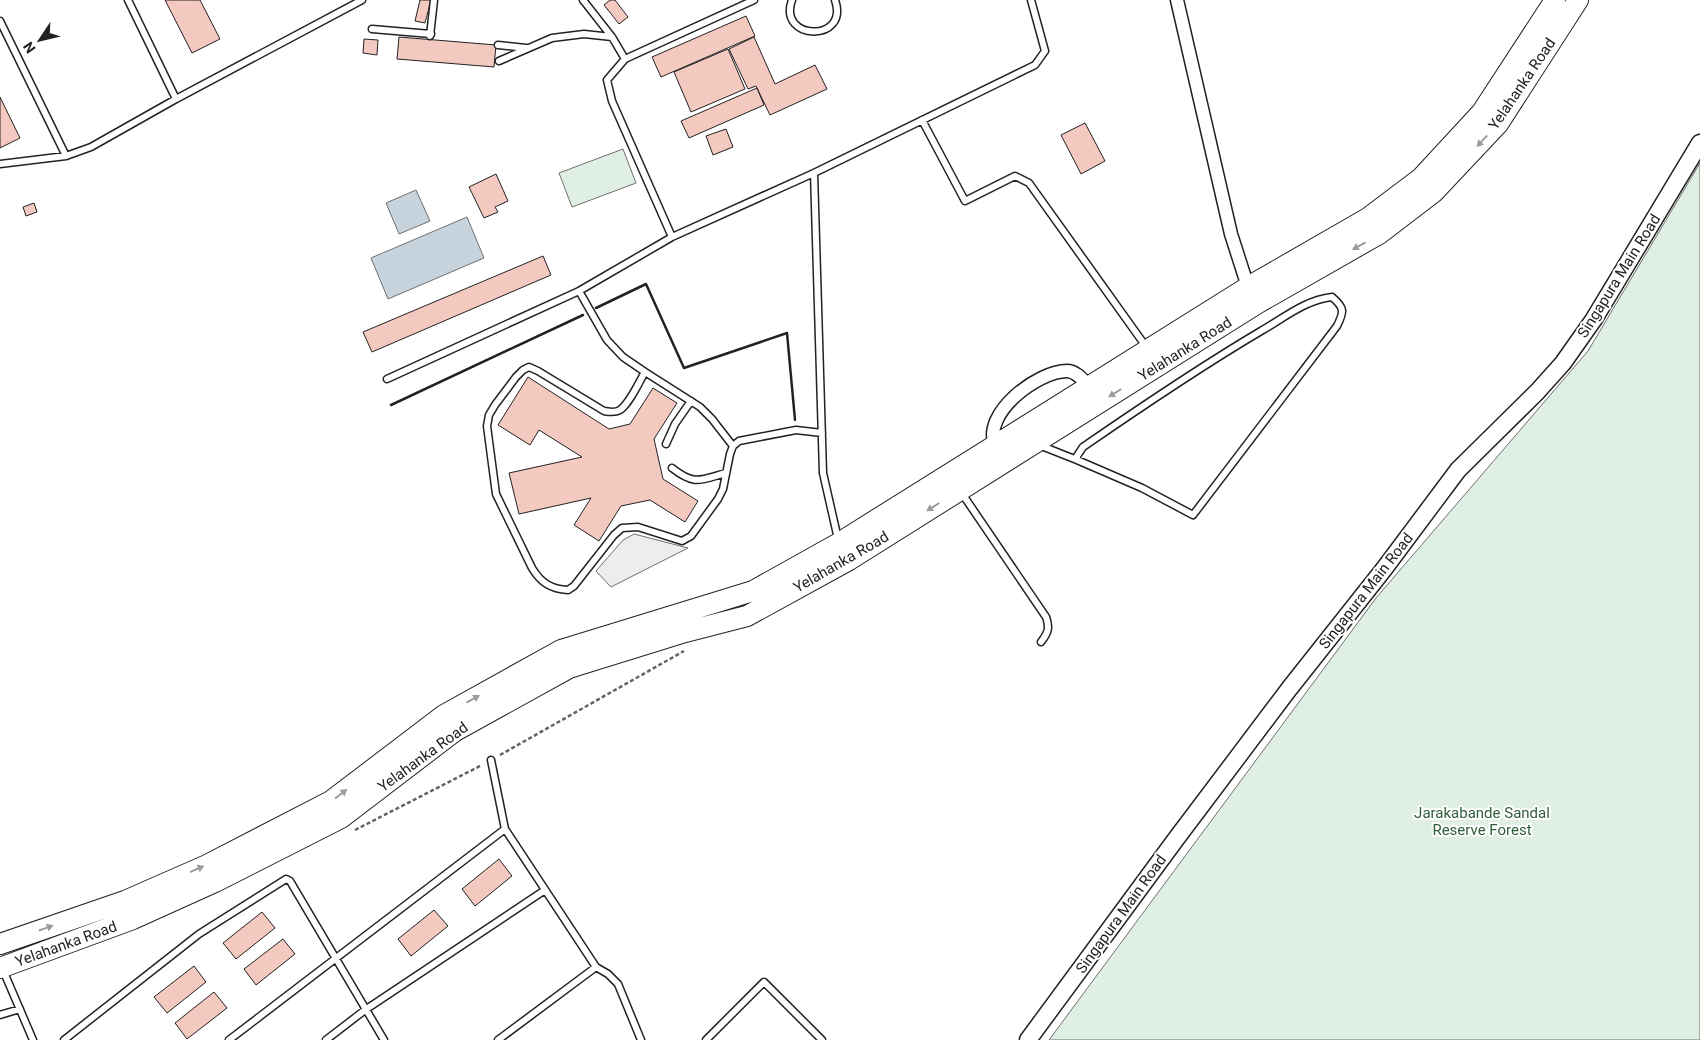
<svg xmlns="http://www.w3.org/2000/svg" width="1700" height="1040" viewBox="0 0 1700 1040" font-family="Roboto,sans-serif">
  <rect width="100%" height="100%" fill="#fff"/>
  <path fill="#e0efe3" stroke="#6f6f6f" d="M623 149 636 183 572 207 559 173Z
    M1700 163V1040H1049L1376 598 1588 351Z"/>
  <path fill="#ededed" stroke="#6f6f6f" d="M634 534 688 548 611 587 596 571 623 540Z"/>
  <path fill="#c7d3dd" stroke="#6f6f6f" d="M416 190 430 221 399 234 386 203Z
    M467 217 484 258 388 299 371 258Z"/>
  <path fill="#f3c9c0" stroke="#222" d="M165 0H200L220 39 192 53Z
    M420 0H431L425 23 415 21Z
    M610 0H615L628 17 619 24 604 5Z
    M746 16 755 36 661 77 652 57Z
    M399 37 496 45 494 67 397 59Z
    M754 37 775 84 815 65 827 89 770 115 756 86 748 89 729 49Z
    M364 39 378 40 377 55 363 53Z
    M728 49 745 89 691 112 674 72Z
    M757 88 764 105 689 138 681 121Z
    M0 97 20 138 0 148Z
    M1085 123 1105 161 1081 174 1061 135Z
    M726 129 733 147 713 155 706 136Z
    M496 174 508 201 495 207 498 212 484 218 469 187Z
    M34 203 37 212 26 216 23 207Z
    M543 256 551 275 372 352 363 332Z
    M528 377 609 429 630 424 653 388 677 403 654 439 663 479 698 501 685 522 650 500 621 506 599 541 574 525 591 498 519 514 509 473 582 457 539 430 530 445 498 425Z
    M499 859 512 876 475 906 462 889Z
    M434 910 448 926 411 956 398 939Z
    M262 912 275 928 236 959 223 943Z
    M283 939 295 954 256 985 244 969Z
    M194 966 206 982 167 1013 154 997Z
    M214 992 227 1008 187 1039 175 1023Z"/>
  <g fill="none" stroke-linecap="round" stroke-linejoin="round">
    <defs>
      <path id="service" d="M128 0 176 99
        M583 0 612 37 625 59
        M792 0C777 41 850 43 835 0
        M0 21 66 156
        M372 29 431 34
        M430 36 434 0
        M498 45 526 48
        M499 61 552 38 584 34 612 37
        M922 120 965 201 1015 176 1029 183 1147 348
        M0 164 66 156 91 147 176 99 362 0
        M814 173 823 473 838 539
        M672 237 612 101 607 80 625 59 754 0
        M579 291 607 340 623 357 645 372C639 382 630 403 620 410 615 413 609 412 604 411L538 371 529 367 523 370 516 377 495 405 489 415 487 426 496 494 532 568C541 583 551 589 568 590L574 586 614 535 622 528 638 527 682 541 691 536 718 499 723 489 730 454 733 446 739 441 796 430 822 433
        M1332 297C1345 308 1344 312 1337 326L1193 515 1142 488 1077 460V456L1083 447C1141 407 1200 367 1261 331 1284 318 1305 300 1332 297Z
        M645 372 700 407 712 419 733 446
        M387 379 579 291 672 237 814 173 1035 65 1045 51 1031 0
        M666 444 675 424 691 401
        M1039 445 1077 460
        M672 468C695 486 700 480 726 473
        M961 492 1046 617C1050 628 1048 633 1041 642
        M491 760 505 829 596 967 608 974 618 984 641 1040
        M3 970 33 1040
        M0 1015 20 1009
        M64 1040 199 934 286 879 290 881 384 1040
        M229 1040 505 829
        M326 1040 365 1010 545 890
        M498 1040 596 967
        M706 1040 764 982 822 1040"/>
      <path id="minor" d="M1177 0 1231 234 1248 287 1251 292
        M995 445C982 413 1038 371 1067 371 1076 371 1083 380 1089 386"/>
      <path id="tertiary" d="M1028 1040 1176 839 1289 689 1384 569 1458 470 1537 392 1563 363 1594 319 1700 143"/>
      <path id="primary" d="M0 944 125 901 207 865 331 801 444 715 561 650 753 591 839 543 1248 287 1368 218 1421 178 1482 112 1555 0
        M0 968 133 919 215 882 341 818 455 731 569 668 685 632 747 616 849 560 1258 303 1379 234 1434 192 1498 124 1578 0"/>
    </defs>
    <use href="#service" stroke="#222" stroke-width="9"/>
    <use href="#minor" stroke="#222" stroke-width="15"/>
    <use href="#tertiary" stroke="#222" stroke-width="19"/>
    <use href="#primary" stroke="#222" stroke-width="22"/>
    <path stroke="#646464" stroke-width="2.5" stroke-dasharray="4 2.5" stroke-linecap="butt" d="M500 755 684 651
      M355 830 482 765"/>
    <use href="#service" stroke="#fff" stroke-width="6"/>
    <use href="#minor" stroke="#fff" stroke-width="12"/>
    <use href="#tertiary" stroke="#fff" stroke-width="16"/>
    <use href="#primary" stroke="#fff" stroke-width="20"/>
    <path stroke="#222" stroke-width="2.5" d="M596 308 646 284 684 368 787 333 795 420
      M391 405 583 315"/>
  </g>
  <defs><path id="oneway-solid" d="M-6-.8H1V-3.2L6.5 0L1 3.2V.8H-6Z" transform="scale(1.25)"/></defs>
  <g fill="#9c9c9c">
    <use href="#oneway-solid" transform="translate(1482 141) rotate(133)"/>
    <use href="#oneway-solid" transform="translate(1359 246) rotate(151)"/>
    <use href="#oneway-solid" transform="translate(1115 393) rotate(148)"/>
    <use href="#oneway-solid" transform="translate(933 507) rotate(148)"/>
    <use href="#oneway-solid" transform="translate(473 699) rotate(-29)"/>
    <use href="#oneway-solid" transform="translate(341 794) rotate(-37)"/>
    <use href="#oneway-solid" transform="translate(197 869) rotate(-24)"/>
    <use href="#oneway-solid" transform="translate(46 928) rotate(-19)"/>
  </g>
  <g text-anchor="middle" stroke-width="4" stroke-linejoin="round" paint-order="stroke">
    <g font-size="15" fill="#222" stroke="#fff">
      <text transform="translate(1522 84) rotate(-56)" y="5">Yelahanka Road</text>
      <text transform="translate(1619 276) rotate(-58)" y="5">Singapura Main Road</text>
      <text transform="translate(1185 349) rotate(-32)" y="5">Yelahanka Road</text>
      <text transform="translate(841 562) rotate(-30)" y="5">Yelahanka Road</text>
      <text transform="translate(1366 591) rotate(-52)" y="5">Singapura Main Road</text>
      <text transform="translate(423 757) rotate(-36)" y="5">Yelahanka Road</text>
      <text transform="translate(1121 914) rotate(-54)" y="5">Singapura Main Road</text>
      <text transform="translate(66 944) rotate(-20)" y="5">Yelahanka Road</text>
    </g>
    <g font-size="15" fill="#2f5e38" stroke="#fff">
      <text x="1482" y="818">Jarakabande Sandal<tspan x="1482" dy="17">Reserve Forest</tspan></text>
    </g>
  </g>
  <g transform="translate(40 40) rotate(235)" stroke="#ffffff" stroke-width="4" paint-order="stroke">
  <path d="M0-4L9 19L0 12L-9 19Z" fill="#222222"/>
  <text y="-8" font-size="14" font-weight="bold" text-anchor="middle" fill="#222222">N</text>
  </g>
</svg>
